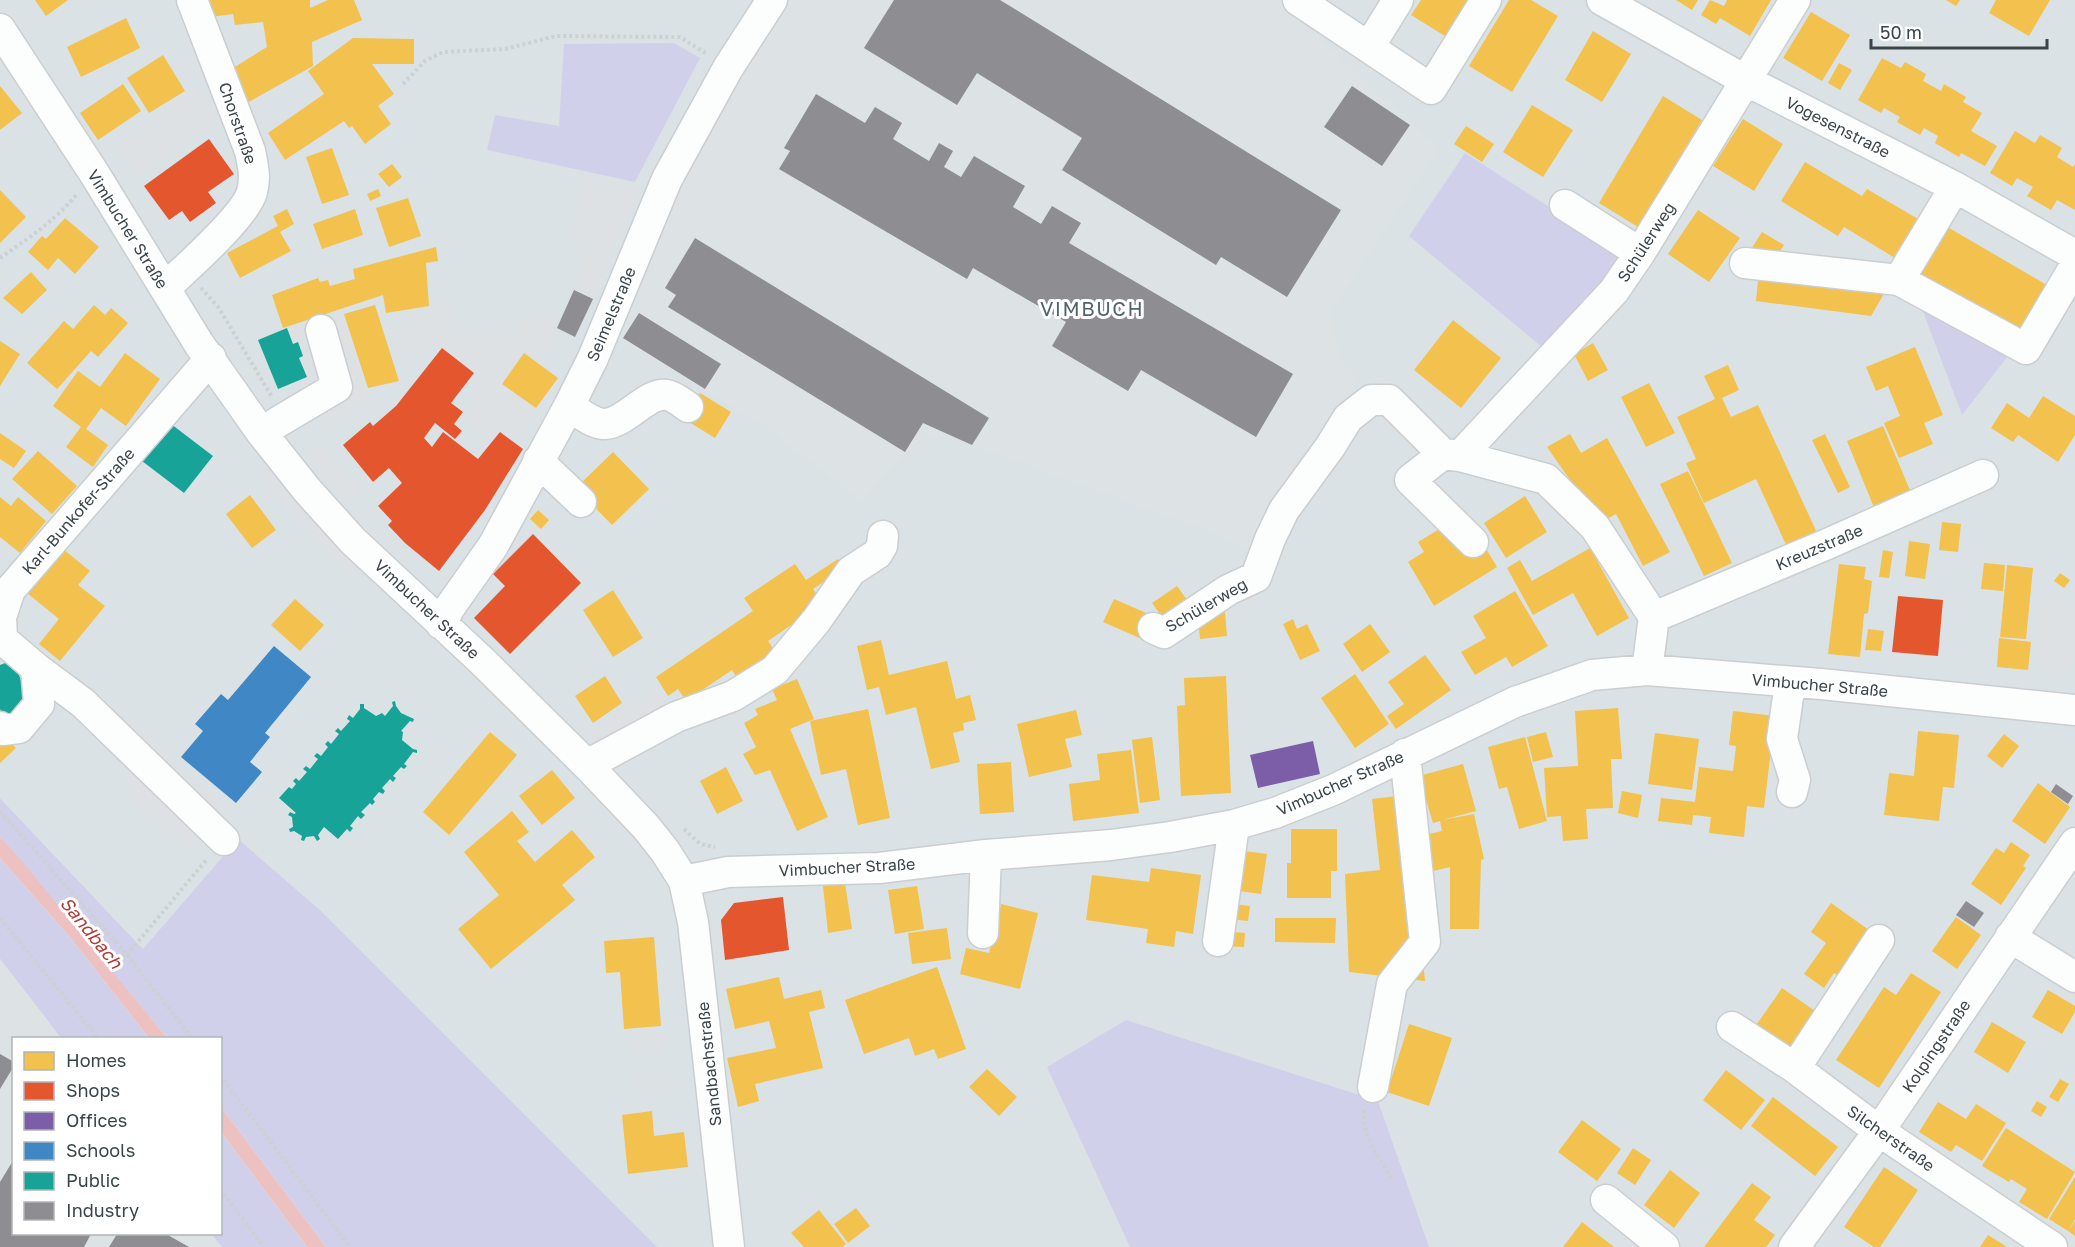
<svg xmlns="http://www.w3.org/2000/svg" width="2075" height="1247" viewBox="0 0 2075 1247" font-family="'Golos Text',sans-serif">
  <rect width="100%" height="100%" fill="#edf0f2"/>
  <path fill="#dbe2e5" d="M0 0H2075V1247H656L143 949 0 798Z"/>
  <path fill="#dde2e4" d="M790 0H1277L1440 149 1330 313 1343 366 1357 375 1351 397 1249 555 1231 539 981 448 925 432 861 501 764 425 614 336 674 193 751 54Z
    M0 959 61 1038H14V1234H211L222 1247H0Z"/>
  <path fill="#d1d0eb" d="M674 43 700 58 635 182 487 150 495 115 559 126 564 44Z
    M1465 153 1628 257 1543 348 1409 236Z
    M1922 309 2015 347 1962 415Z
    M0 798 143 949 238 839 321 911 657 1247H326L221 1107 220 1038H167L0 837Z
    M0 858 69 936 149 1038H61L0 959Z
    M1126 1020 1378 1101 1429 1247H1130L1047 1067Z
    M221 1132 307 1247H222L211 1234H220Z"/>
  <path fill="#dee1e4" d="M196 87 219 119 138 176 115 145Z
    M585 178 639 189 593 299 574 290 590 248 570 247Z
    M452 302 449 335 507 327 509 342 521 335 519 318 555 313 554 349 524 353 502 384 536 408 517 438 502 427 493 439 463 416 472 404 477 372 441 345 397 361 390 329 408 325 405 310Z
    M344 314 368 388 369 403 323 430 301 379 299 358 303 355 298 342 293 344 288 331Z
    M322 444 361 489 347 501 308 456Z
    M267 472 360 573 353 579 261 478Z
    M2054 591 2075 607V658L2061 680 2035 664 2039 615Z
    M655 690 670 707 599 749 586 735Z
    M125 717 228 806 191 850 135 802 124 762Z
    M716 922 720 962 697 964 693 924Z
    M667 1033V1048L630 1050 629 1035Z
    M670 1077 671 1091 635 1094 634 1080Z"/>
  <path fill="#edc1c0" d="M0 837 21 860 167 1038H149L69 936 0 858Z
    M221 1107 326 1247H307L221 1132Z"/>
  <path fill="#f2c14e" d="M35 0H68L46 16Z
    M208 0H310V8L328 0H354L362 20 312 42 313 66 247 103 230 70 267 47 263 22 235 25 233 14 210 17Z
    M1421 0H1479L1453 41 1411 15Z
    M1509 0H1531L1558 16 1512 92 1469 66Z
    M1676 0H1698L1692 10Z
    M1710 0 1724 6 1727 0H1771L1750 36 1720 18 1716 24 1701 15Z
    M1946 0H1960L1956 6Z
    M1996 0H2050L2029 36 1989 13Z
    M1811 12 1850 35 1822 81 1783 58Z
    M126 18 140 48 81 77 67 47Z
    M1593 31 1631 54 1602 102 1565 80Z
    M353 38 414 39V64H372L394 94 378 106 391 124 365 144 352 126 349 128 344 121 285 160 268 133 324 94 308 71Z
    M163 55 185 91 149 113 127 78Z
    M1882 58 1901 68 1905 62 1926 74 1923 81 1941 91 1944 84 1966 97 1963 102 1982 113 1971 131 1997 146 1985 166 1961 153 1959 157 1935 143 1938 136 1924 128 1920 135 1897 122 1900 117 1884 108 1881 113 1858 100Z
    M1839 63 1852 70 1840 90 1828 83Z
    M123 84 141 111 98 140 80 113Z
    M0 86 22 113 0 130Z
    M1663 96 1702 120 1638 227 1599 203Z
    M1532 105 1573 130 1543 177 1503 152Z
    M1743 119 1783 144 1754 191 1713 166Z
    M1466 126 1494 144 1482 162 1454 144Z
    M2015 131 2035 143 2040 135 2062 148 2057 157 2073 167 2075 164V210L2057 200 2051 210 2027 196 2033 187 2017 178 2012 186 1990 173Z
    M332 148 349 195 322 204 306 157Z
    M1805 162 1862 196 1867 189 1918 219 1895 258 1844 227 1838 236 1781 201Z
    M392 164 402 177 389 187 378 174Z
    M378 189 381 196 370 201 367 194Z
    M0 190 26 217 0 243Z
    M408 198 421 236 389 247 376 208Z
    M287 209 294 224 280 232 291 251 240 278 227 253 278 226 273 216Z
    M355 209 363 235 322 249 313 224Z
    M1698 210 1740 238 1709 282 1668 254Z
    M65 218 99 247 75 274 58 258 48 270 28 252 42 236 46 239Z
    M1944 225 2052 288 2022 341 1913 277Z
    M1762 232 1784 245 1776 257 1748 254Z
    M436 247 438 261 426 263 429 306 386 313 383 295 283 328 272 295 318 278 320 282 328 280 330 286 355 279 353 269Z
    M31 272 47 290 22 314 3 298Z
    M1758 280 1885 292 1871 316 1756 301Z
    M94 305 105 315 111 308 128 323 98 357 91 351 57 389 27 363 64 321 73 329Z
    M375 305 399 381 368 388 344 314Z
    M1453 320 1501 358 1461 408 1414 370Z
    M0 341 20 354 0 386Z
    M1593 343 1608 370 1588 381 1574 354Z
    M1915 347 1943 415 1924 423 1933 444 1899 458 1884 423 1900 416 1888 386 1876 391 1866 367Z
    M125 353 160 379 126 426 101 408 86 429 108 445 93 467 66 447 81 427 53 406 78 371 100 387Z
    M524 353 558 378 536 408 502 384Z
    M1728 365 1739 390 1722 398 1731 417 1758 405 1818 535 1788 549 1756 479 1704 503 1686 463 1696 459 1677 417 1715 399 1704 376Z
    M1649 383 1675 433 1646 447 1621 397Z
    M700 393 731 412 715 438 684 419Z
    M2043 396 2075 416V435L2058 462 2018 435 2013 442 1991 428 2007 403 2029 418Z
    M1883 426 1912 495 1875 510 1847 441Z
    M0 433 26 451 14 468 0 459Z
    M1570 434 1581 453 1607 438 1670 552 1643 566 1616 514 1600 523 1547 447Z
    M1825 434 1850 487 1838 493 1812 440Z
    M38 451 77 486 52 514 12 479Z
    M613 452 649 489 612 525 576 488Z
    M1688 471 1732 563 1704 576 1660 484Z
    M250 495 276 530 252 548 226 514Z
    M1525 496 1547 532 1506 558 1484 523Z
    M0 497 11 506 18 497 46 521 20 553 0 537Z
    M538 510 549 520 541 529 530 519Z
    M1451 522 1482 542 1497 567 1434 606 1408 562 1424 552 1418 542Z
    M1942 522 1961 524 1958 552 1939 550Z
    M1909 541 1930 544 1925 579 1905 576Z
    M1590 548 1629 618 1597 636 1573 593 1533 615 1507 568 1520 560 1532 581Z
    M63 549 90 571 78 585 105 606 60 661 39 644 59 619 27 593Z
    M1883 550 1893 552 1889 578 1879 577Z
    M838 559 844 568 813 589 823 603 768 641 779 657 740 683 732 670 686 701 678 689 668 696 656 677 753 611 744 598 795 564 806 580Z
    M1984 563 2005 565 2003 591 1981 589Z
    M1839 564 1866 567 1864 579 1872 581 1868 613 1864 614 1860 657 1828 654Z
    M2007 565 2033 568 2026 639 2000 637Z
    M2060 573 2070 580 2064 588 2054 581Z
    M1177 586 1190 604 1165 621 1152 603Z
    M613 590 643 638 613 657 583 610Z
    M1515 591 1548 646 1512 667 1506 657 1475 675 1461 652 1486 638 1473 616Z
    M295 599 324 625 300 651 271 625Z
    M1114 599 1153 616 1142 639 1103 622Z
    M1224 601 1227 636 1200 639 1198 617Z
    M1293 619 1297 629 1307 624 1320 651 1300 660 1283 624Z
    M1370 624 1390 652 1362 672 1343 644Z
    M1868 629 1884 631 1881 651 1865 650Z
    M1999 638 2031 642 2028 670 1997 667Z
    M881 640 889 675 947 661 956 699 970 695 976 720 963 723 964 730 953 733 960 762 931 769 916 707 886 715 879 687 867 690 857 646Z
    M1425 655 1451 690 1396 729 1387 716 1404 704 1388 682Z
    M1355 674 1389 724 1355 748 1321 698Z
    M605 676 622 703 593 723 575 696Z
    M1226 676 1231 793 1181 796 1177 706 1185 705 1184 678Z
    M797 679 814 719 790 729 828 817 797 831 770 770 755 775 743 754 756 747 744 723 758 715 755 709 777 700 772 689Z
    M1618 708 1622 759H1611L1613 808 1586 809 1588 839 1563 841 1561 816 1547 817 1544 768 1578 766 1575 711Z
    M868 709 890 818 858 825 846 769 821 775 810 721Z
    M1076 710 1082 735 1065 739 1072 767 1029 777 1017 724Z
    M1733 711 1775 716 1764 808 1747 806 1744 837 1709 833 1711 817 1693 815 1692 825 1658 821 1661 798 1695 802 1699 767 1733 771 1736 746 1729 745Z
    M1918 731 1959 735 1954 788 1943 787 1939 821 1884 815 1889 773 1914 776Z
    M0 732 16 748 0 763Z
    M490 732 517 755 449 835 423 812Z
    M1546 732 1553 757 1533 762 1527 737Z
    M1655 733 1699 739 1692 790 1648 784Z
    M2004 734 2019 746 2002 768 1987 756Z
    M1152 737 1160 800 1140 803 1132 740Z
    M1525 737 1547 821 1519 829 1507 787 1499 789 1488 747Z
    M1131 750 1139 813 1073 821 1069 784 1100 780 1097 754Z
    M1011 762 1014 812 980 814 977 764Z
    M1463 764 1476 811 1442 820 1474 814 1484 859 1481 860 1479 929H1450V867L1425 873 1417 837 1442 831 1440 821 1433 823 1419 776Z
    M726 767 743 801 717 814 700 781Z
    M552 770 575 798 542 825 519 796Z
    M2038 783 2070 807 2045 844 2012 821Z
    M1622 791 1642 795 1638 818 1618 813Z
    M1406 795 1425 981 1349 972 1345 874 1380 870 1372 799Z
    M512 811 529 832 517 841 535 862 572 830 595 857 562 885 575 900 491 969 458 929 499 895 464 852Z
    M1291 829H1337V871H1331V898H1287V863H1291Z
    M2011 842 2030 855 2023 866 2026 868 2001 905 1971 884 1996 848 2004 853Z
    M1237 850 1267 854 1261 894 1232 890Z
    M1151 868 1201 875 1193 934 1176 931 1174 947 1146 943 1148 929 1086 920 1092 875 1149 882Z
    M845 883 852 929 828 933 823 886Z
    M917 886 924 929 895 934 888 890Z
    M1831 903 1876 935 1845 980 1834 973 1824 988 1804 974 1826 943 1811 932Z
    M1001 904 1038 913 1020 989 960 974 966 948 989 953Z
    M1232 904 1250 906 1248 921 1230 919Z
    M1956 917 1981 935 1957 969 1932 951Z
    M1275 918H1336L1335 943 1275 942Z
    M947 928 951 959 912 964 908 933Z
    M1225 931 1245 933 1244 947 1223 946Z
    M654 937 661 1026 624 1029 620 972 606 973 604 941Z
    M937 967 966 1049 938 1059 934 1049 915 1056 909 1038 864 1054 845 1000Z
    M1911 973 1941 992 1879 1088 1836 1060 1884 987 1896 995Z
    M779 977 784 999 821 990 825 1008 809 1012 823 1068 755 1084 759 1101 738 1107 727 1058 776 1048 769 1021 735 1029 726 989Z
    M1782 988 1815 1011 1789 1047 1757 1024Z
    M2048 990 2075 1006V1012L2062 1034 2032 1017Z
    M1992 1022 2026 1042 2008 1073 1974 1052Z
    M1409 1024 1452 1038 1429 1106 1387 1092Z
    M987 1069 1017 1097 999 1116 969 1087Z
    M1726 1070 1765 1100 1741 1130 1703 1100Z
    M2060 1079 2069 1084 2058 1102 2049 1097Z
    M1773 1097 1838 1147 1815 1176 1751 1126Z
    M2037 1101 2047 1107 2041 1117 2031 1111Z
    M1938 1102 1966 1119 1976 1104 2006 1123 1982 1161 1956 1145 1951 1152 1919 1132Z
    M652 1111 654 1136 684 1132 688 1167 628 1174 622 1115Z
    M1582 1120 1621 1149 1597 1181 1558 1152Z
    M2006 1128 2075 1172 2047 1219 2019 1202 2027 1189 2011 1179 2009 1182 1982 1166Z
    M1633 1148 1651 1160 1635 1185 1617 1173Z
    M1884 1167 1918 1190 1880 1247H1874L1844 1227Z
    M1670 1170 1700 1193 1674 1228 1644 1205Z
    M2075 1177V1219L2068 1231 2049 1219Z
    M1752 1183 1771 1197 1754 1220 1775 1235 1766 1247H1704Z
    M856 1208 870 1226 848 1243 834 1224Z
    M819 1210 846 1244 842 1247H804L791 1233Z
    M2075 1221V1236L2068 1231Z
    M1582 1222 1614 1247H1563Z
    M1988 1235 2007 1247H1980Z"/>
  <path fill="#e4572e" d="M209 139 234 174 208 192 216 203 190 222 182 211 169 220 144 186Z
    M442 348 474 373 451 403 463 412 454 424 462 431 455 439 435 423 424 438 432 447 443 432 478 459 500 432 523 449 485 510 439 571 405 543 388 525 392 521 378 506 402 483 389 468 373 482 343 445 370 422 373 426 396 406Z
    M533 534 581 583 510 654 474 618 505 586 493 574Z
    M1898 596 1943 600 1938 656 1892 652Z
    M783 897 789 950 725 960 721 920 734 903Z"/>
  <path fill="#7b5ea7" d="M1313 741 1320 774 1258 788 1250 755Z"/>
  <path fill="#3f88c5" d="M274 646 311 677 265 733 270 737 250 762 262 772 236 803 181 757 203 731 195 724 221 694 228 700Z"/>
  <path fill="#17a398" d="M287 328 293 344 298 342 303 356 299 358 307 377 278 389 258 340Z
    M171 424 213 456 184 493 142 461Z
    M13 660 32 708 4 719 0 709V665Z
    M395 701 396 706 401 713 414 719 413 722 410 721 401 731 403 732 402 740 413 749 417 750V753L413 752 404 764 407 766 404 769 401 767 393 776 396 778 393 782 390 779 382 788 385 791 383 794 379 792 373 799 375 802 372 805 370 803 361 812 365 815 361 819 358 816 350 826 353 828 350 832 347 829 338 839 324 827 318 835 320 839 317 841 314 836 306 837 304 841 301 840 302 836 294 831 290 832 289 829 293 827 292 817 288 815 290 812 294 814 296 813 279 798 289 787 292 789 296 784 293 781 296 778 299 781 307 772 303 769 306 766 310 769 318 759 314 756 317 753 321 756 328 747 325 744 328 741 331 744 339 734 335 731 338 728 341 731 350 721 347 719 349 715 353 718 360 709V704H364V708L376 716 382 713 385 716 393 706 392 702Z"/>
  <path fill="#8d8d92" d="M894 0H1000L1341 210 1287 297 1221 257 1216 265 1062 170 1082 138 977 73 957 105 864 48Z
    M1352 86 1410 125 1382 166 1324 127Z
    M816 94 865 123 875 107 902 123 893 139 929 161 939 143 953 151 944 167 961 177 974 156 1025 186 1013 207 1041 224 1052 206 1081 223 1069 243 1293 374 1256 437 1141 370 1128 391 1052 346 1066 322 973 268 967 279 779 169 790 151 784 148Z
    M695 238 989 418 972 445 923 423 905 452 668 307 676 295 665 288Z
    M574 290 593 299 575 337 557 328Z
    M639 313 721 364 705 389 623 338Z
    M2056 784 2073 796 2068 804 2051 792Z
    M1966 901 1984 913 1974 927 1956 915Z
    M0 1054 14 1062V1066L0 1089Z
    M14 1159V1234H91L84 1247H0V1182Z
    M117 1234H166L189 1247H109Z"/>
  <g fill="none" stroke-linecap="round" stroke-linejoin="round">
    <defs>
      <path id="minor" d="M1298 0 1431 89 1486 0
        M1602 0 1745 80 1955 187 2075 255
        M0 29 94 173 199 344 261 432 307 490 353 541 482 661 587 765 646 827 665 851 684 881 693 922 729 1247
        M1369 47 1398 0
        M1565 205 1640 253
        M1745 263 1899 280 2026 349 2075 266
        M1899 280 1955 187
        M165 288C186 268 245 217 252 192 256 177 253 166 250 151L192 0
        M211 358 10 590 1 617 2 639 36 668 83 703 224 840
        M569 406C579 412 591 423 603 424 625 425 647 391 667 395 674 396 682 403 688 407
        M261 432 337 387 321 330
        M1443 454 1410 480 1473 542
        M538 461 581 502
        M1654 617 1825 545 1983 475
        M441 624 450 607 493 546 569 406 593 358 667 179 728 68 772 0
        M1153 628 1164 633 1228 590 1256 577 1270 539 1284 510 1330 447 1348 418 1371 400H1389L1443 454 1460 456
        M1647 670 1654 617 1595 527 1546 479 1460 456 1614 291 1640 253 1795 0
        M1790 683 1782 739 1795 780 1792 792
        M0 727 3 730 19 728 39 704 36 668
        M587 765 676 717 733 696 775 670 816 621 851 571 877 554 882 546 883 536
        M684 881 728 872 879 868 986 855 1111 845 1170 837 1234 825 1275 813 1333 790 1515 702 1592 675 1647 670 1821 684 2075 710
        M983 933 986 855
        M2010 937 2075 977
        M1218 941 1234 825
        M1732 1027 1795 1068 1879 1131 2052 1247
        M1795 1068 1879 940
        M1373 1087 1392 984 1425 942 1405 754
        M1606 1200 1664 1247
        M1794 1247 1879 1131 2075 843"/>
    </defs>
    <use href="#minor" stroke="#caced0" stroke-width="33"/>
    <path stroke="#ccd1d2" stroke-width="4" stroke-dasharray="3 3" stroke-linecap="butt" d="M403 84 425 61 443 52 505 49 556 36 680 37 707 54
      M0 258C27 239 55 221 76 195
      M201 288 219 308 272 397
      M0 811 127 955 192 1038
      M684 829 700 844 715 847
      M0 918 98 1038
      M127 955 207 859
      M220 1075 350 1247
      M1364 1110C1361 1136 1380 1159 1393 1181
      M220 1189 264 1247"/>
    <use href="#minor" stroke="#fcfdfd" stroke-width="30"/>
  </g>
  <g text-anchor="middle" stroke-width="6" stroke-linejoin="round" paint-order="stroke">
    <g font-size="16" fill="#394548" stroke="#fff">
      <text transform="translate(238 123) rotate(71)" y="6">Chorstraße</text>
      <text transform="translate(1838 127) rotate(27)" y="6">Vogesenstraße</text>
      <text transform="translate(128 229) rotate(58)" y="6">Vimbucher Straße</text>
      <text transform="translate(1646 242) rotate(-57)" y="6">Schülerweg</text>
      <text transform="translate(611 314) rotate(-67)" y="6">Seimelstraße</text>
      <text transform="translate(78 511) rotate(-49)" y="6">Karl-Bunkofer-Straße</text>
      <text transform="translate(1819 547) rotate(-23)" y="6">Kreuzstraße</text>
      <text transform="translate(1206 605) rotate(-30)" y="6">Schülerweg</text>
      <text transform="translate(427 609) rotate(43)" y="6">Vimbucher Straße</text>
      <text transform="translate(1820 685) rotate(5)" y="6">Vimbucher Straße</text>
      <text transform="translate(1340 783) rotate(-24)" y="6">Vimbucher Straße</text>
      <text transform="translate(847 867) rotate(-3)" y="6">Vimbucher Straße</text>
      <text transform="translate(1936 1046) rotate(-56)" y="6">Kolpingstraße</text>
      <text transform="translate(709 1064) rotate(-96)" y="6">Sandbachstraße</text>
      <text transform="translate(1891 1138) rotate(35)" y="6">Silcherstraße</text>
    </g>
    <g font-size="18" font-style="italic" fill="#af3c37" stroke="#fff">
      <text transform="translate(91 933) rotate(51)" y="6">Sandbach</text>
    </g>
    <g font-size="20" letter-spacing="1.5" fill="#51656b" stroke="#fff">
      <text x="1092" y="316">VIMBUCH</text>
    </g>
  </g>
  <rect x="12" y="1037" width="210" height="198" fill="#ffffff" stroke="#b0b5b6" stroke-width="1.5"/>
  <rect x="24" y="1052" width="30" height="18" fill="#f2c14e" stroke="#b0b5b6" stroke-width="1.5"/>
  <text x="66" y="1067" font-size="18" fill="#394548">Homes</text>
  <rect x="24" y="1082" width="30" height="18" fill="#e4572e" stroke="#b0b5b6" stroke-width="1.5"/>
  <text x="66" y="1097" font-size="18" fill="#394548">Shops</text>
  <rect x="24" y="1112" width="30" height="18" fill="#7b5ea7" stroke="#b0b5b6" stroke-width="1.5"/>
  <text x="66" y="1127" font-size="18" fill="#394548">Offices</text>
  <rect x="24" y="1142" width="30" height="18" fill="#3f88c5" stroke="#b0b5b6" stroke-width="1.5"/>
  <text x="66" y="1157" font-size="18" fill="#394548">Schools</text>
  <rect x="24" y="1172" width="30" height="18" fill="#17a398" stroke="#b0b5b6" stroke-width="1.5"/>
  <text x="66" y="1187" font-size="18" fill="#394548">Public</text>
  <rect x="24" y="1202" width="30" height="18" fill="#8d8d92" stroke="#b0b5b6" stroke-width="1.5"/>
  <text x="66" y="1217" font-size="18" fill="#394548">Industry</text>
  <path d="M1871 39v9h176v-9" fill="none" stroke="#394548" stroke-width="3"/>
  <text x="1880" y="39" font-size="18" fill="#394548" stroke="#ffffff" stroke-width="4.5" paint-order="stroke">50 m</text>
</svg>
